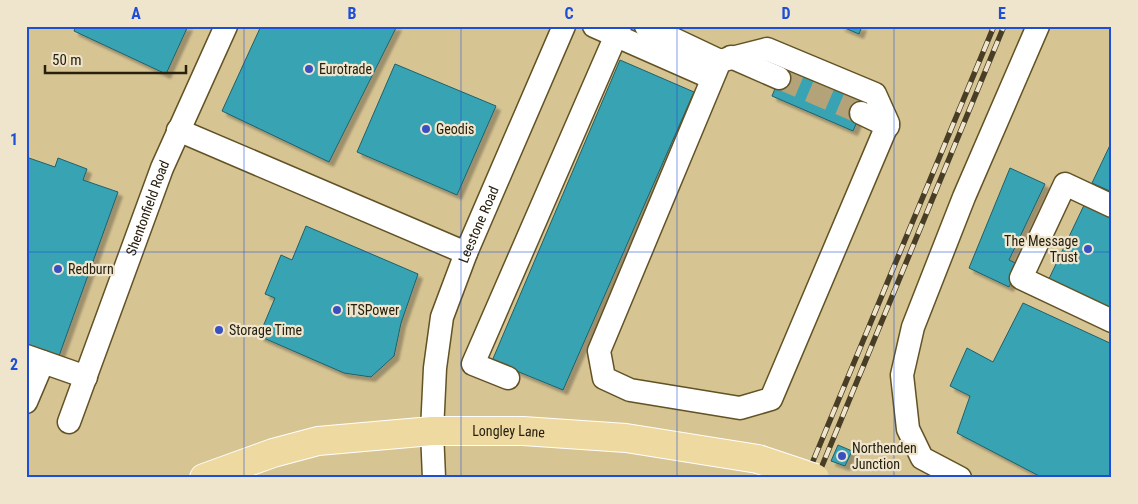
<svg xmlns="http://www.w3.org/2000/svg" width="1138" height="504" viewBox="0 0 1138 504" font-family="'Roboto Condensed',sans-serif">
  <defs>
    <filter id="shadow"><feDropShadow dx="4.5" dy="4.5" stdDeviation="1" flood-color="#0004"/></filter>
  </defs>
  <rect width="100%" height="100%" fill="#d7c493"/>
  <path fill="#39a3b3" stroke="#1d616b" filter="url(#shadow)" d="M76 26H188L166 74 74 31Z
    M261 26H397L329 162 222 111Z
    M840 26H862L859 34Z
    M620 60 694 92 563 390 492 361Z
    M395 64 496 106 457 195 357 152Z
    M785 64 867 99 853 131 772 96Z
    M1112 141V192L1092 183Z
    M26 157 55 167 58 158 87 169 83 180 118 192 59 356 26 345Z
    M1010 168 1045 184 1009 260 1020 265 1009 287 969 268Z
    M1086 201 1112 213V316L1046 285Z
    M306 226 418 274 401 323 394 356 371 377 344 373 259 336 275 298 265 294 281 255 292 260Z
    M1023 303 1112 344V478H1043L957 433 970 396 950 386 967 348 993 362Z
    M838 445 852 451 845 466 831 461Z"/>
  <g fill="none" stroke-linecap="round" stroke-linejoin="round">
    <path stroke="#b4a378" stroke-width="22" stroke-dasharray="22 11" stroke-linecap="butt" d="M779 78 861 113"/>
    <defs>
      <g id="minor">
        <path d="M594 26 712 78"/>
        <path d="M646 26 720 61 767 49 875 94 888 123 771 399 740 408 630 390 604 378 599 351 720 61"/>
        <path d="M731 57 779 78"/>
        <path d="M861 113 888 126"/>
        <path d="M178 130 466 253"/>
        <path d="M1112 206 1065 184 1021 278 1112 321"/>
        <path d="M26 356 86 377"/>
        <path d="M508 378 473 364 620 26"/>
        <path d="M26 402 43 362"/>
        <path id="s1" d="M69 422 162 168 226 26"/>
        <path id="s2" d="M434 478 432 431 435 368 442 317 466 253 564 26"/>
        <path d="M960 478 922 458 908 429 902 375 913 327 964 197 1038 26"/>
      </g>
      <g id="major">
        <path id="s3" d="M204 478 273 453 318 441 432 431H523L626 438 758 459"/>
      </g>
    </defs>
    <use href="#minor" stroke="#625224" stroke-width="25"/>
    <use href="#major" stroke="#fff" stroke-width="30"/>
    <use href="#minor" stroke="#fff" stroke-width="22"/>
    <use href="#major" stroke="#eed9a1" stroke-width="28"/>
    <defs>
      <path id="rail" d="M806 478 994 26
        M817 478 1004 26"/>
    </defs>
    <use href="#rail" stroke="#483e26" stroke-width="5.5"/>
    <use href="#rail" stroke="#efe5cd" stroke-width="4" stroke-dasharray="11" stroke-linecap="butt"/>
    <defs>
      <path id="major-bridge" d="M758 459 815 478"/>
    </defs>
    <use href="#major-bridge" stroke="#fff" stroke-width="30" stroke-linecap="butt"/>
    <use href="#major-bridge" stroke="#eed9a1" stroke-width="28"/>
  </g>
  <path fill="none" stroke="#1d4ed8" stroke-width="1" stroke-opacity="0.55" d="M244 26V478M461 26V478M677 26V478M894 26V478M26 252H1112"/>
  <g fill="#3850c2" stroke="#efe5cd" stroke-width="2">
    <circle cx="309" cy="69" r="5"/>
    <circle cx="426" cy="129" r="5"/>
    <circle cx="1088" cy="249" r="5"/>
    <circle cx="58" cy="269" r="5"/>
    <circle cx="337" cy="310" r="5"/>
    <circle cx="219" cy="330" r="5"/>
    <circle cx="842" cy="456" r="5"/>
  </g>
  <g text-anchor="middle" stroke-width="4.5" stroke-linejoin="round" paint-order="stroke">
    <g font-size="14" fill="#27200d" stroke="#efe5cd" text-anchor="start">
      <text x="319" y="74">Eurotrade</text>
      <text x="436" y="134">Geodis</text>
      <text x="1078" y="246" text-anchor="end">The Message<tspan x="1078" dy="16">Trust</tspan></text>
      <text x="68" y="274">Redburn</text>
      <text x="347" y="315">iTSPower</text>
      <text x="229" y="335">Storage Time</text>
      <text x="852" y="453">Northenden<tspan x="852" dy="16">Junction</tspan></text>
    </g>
    <g font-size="14" fill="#27200d" stroke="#efe5cd">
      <text dy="5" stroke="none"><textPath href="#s1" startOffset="228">Shentonfield Road</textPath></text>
      <text dy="5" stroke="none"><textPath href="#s2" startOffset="261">Leestone Road</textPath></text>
      <text dy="5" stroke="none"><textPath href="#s3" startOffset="311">Longley Lane</textPath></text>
    </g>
  </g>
  <rect width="1138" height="504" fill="none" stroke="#efe5cd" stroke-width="55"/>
  <path d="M45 65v8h141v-8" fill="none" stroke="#27200d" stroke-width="2.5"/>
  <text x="52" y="65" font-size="15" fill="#27200d" stroke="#efe5cd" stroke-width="4" paint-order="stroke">50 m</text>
  <rect x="28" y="28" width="1082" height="448" fill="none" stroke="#1d4ed8" stroke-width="2"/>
  <g font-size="16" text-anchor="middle" font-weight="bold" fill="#1d4ed8">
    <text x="136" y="19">A</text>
    <text x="352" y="19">B</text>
    <text x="569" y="19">C</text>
    <text x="786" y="19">D</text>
    <text x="1002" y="19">E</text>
    <text x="14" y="145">1</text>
    <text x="14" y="370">2</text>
  </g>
</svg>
